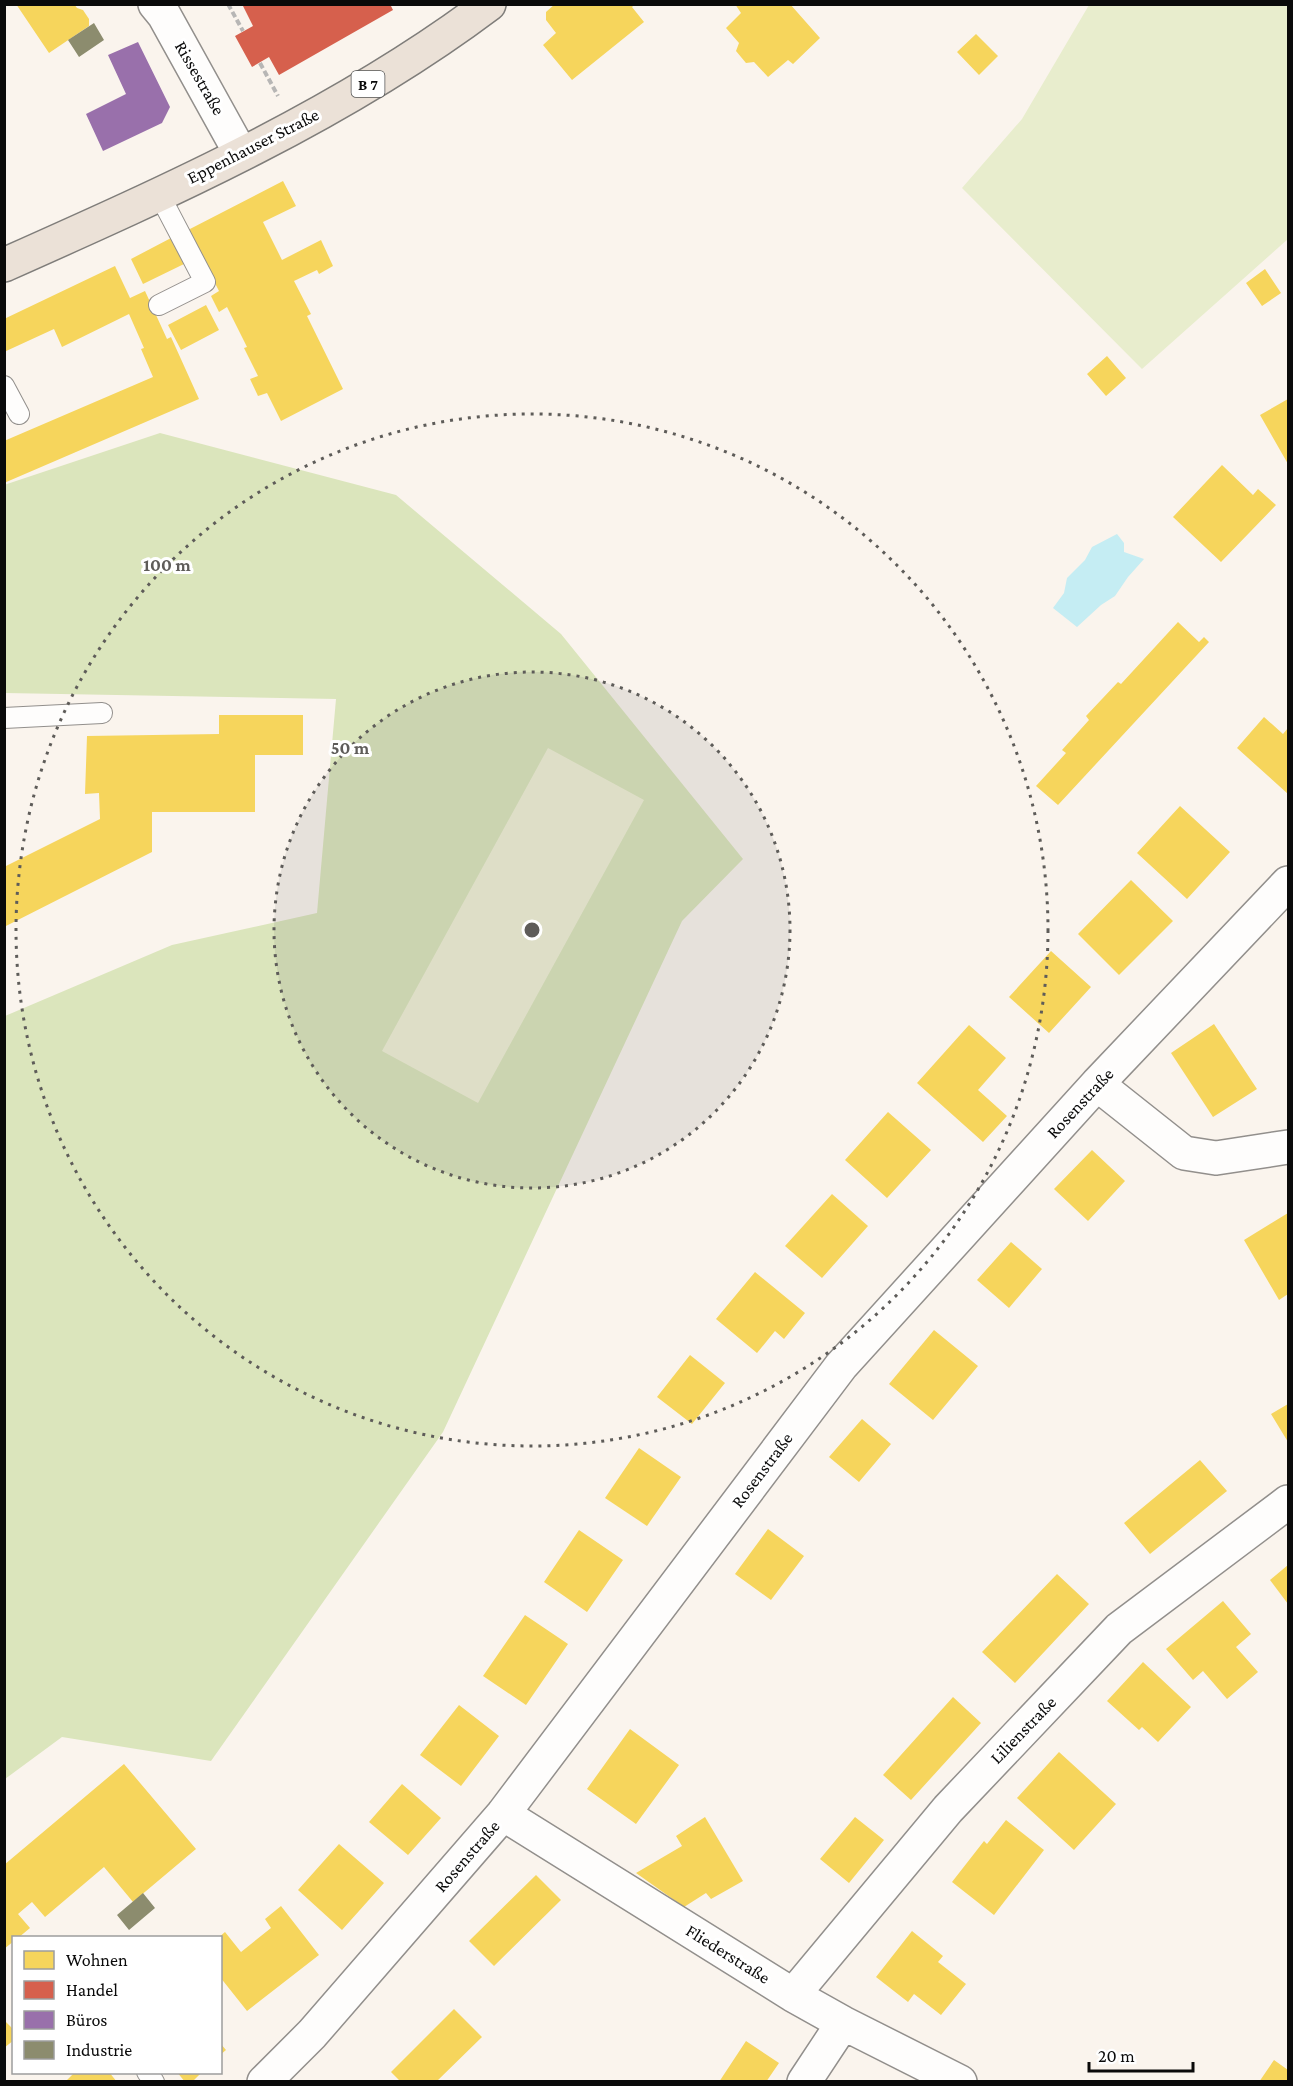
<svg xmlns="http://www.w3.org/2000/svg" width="1293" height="2086" viewBox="0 0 1293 2086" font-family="'Crimson Pro',serif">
  <rect width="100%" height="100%" fill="#faf4ed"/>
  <path fill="#e8edcd" d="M1089 5H1288V239L1142 369 962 188 1022 119Z"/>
  <path fill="#dbe5bc" d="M160 433 396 495 561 634 743 859 682 921 443 1432 211 1761 62 1737 5 1779V1016L172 945 317 913 336 699 5 693 4 485Z"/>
  <path fill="#f1f1d7" d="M548 748 644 800 478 1103 382 1051Z"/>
  <path fill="#c5edf3" d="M1117 534 1124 543V552L1144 559 1128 577 1115 596 1101 605 1077 627 1053 608 1064 593 1067 578 1085 560 1092 547Z"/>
  <path fill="#f6d55c" d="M16 4H74L77 8 83 10 89 19V26L49 53Z
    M555 4H635L632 7 644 22 572 80 543 45 556 33 546 20V12Z
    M735 4H790L820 38 793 64 788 60 768 77 754 62 746 63 736 51 739 43 726 28 741 13Z
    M976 34 998 56 979 75 957 52Z
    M283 181 296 206 263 222 282 260 321 240 333 266 319 274 317 270 294 281 311 314 307 316 343 389 281 421 267 393 258 396 250 379 258 376 244 348 247 347 227 307 219 312 211 296 219 291 188 230Z
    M171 238 184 264 143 284 131 259Z
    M115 266 130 298 145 291 167 339 171 337 199 399 4 483V441L153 377 141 349 144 348 129 314 62 347 54 329 4 352V319Z
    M1265 269 1281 293 1262 306 1246 283Z
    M206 305 219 330 181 350 168 325Z
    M1107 356 1126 378 1106 396 1087 374Z
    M1288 399V464L1260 415Z
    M1222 465 1253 495 1258 489 1276 505 1221 562 1173 517Z
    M1178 622 1199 642 1204 637 1209 642 1058 805 1036 786 1066 753 1062 750 1089 720 1086 716 1118 682 1121 684Z
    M219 715H303V755H255V812H152V852L4 927V867L100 819 99 793 85 794 87 736 219 734Z
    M1264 717 1283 734 1288 728V794L1237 748Z
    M1180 806 1230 852 1187 899 1137 853Z
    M1131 880 1173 921 1119 975 1078 934Z
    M1051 951 1091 987 1049 1033 1009 997Z
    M1214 1024 1257 1089 1213 1117 1171 1053Z
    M969 1025 1006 1058 978 1090 1007 1116 983 1142 917 1083Z
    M888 1112 931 1150 887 1198 845 1160Z
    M1092 1150 1125 1181 1088 1221 1054 1189Z
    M832 1194 868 1226 822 1278 785 1246Z
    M1288 1213V1294L1279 1300 1244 1240Z
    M1011 1242 1042 1269 1009 1308 977 1280Z
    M755 1272 805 1313 784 1339 775 1331 757 1353 716 1319Z
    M934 1330 978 1366 933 1420 889 1384Z
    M690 1355 725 1383 692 1424 657 1397Z
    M1288 1404V1442L1271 1414Z
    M862 1419 891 1444 859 1482 829 1457Z
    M639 1448 681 1477 647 1526 605 1498Z
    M1200 1460 1227 1491 1150 1554 1124 1523Z
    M768 1529 804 1556 771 1600 735 1574Z
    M579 1530 623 1560 587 1612 544 1582Z
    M1288 1565V1604L1270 1580Z
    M1057 1574 1089 1604 1015 1683 982 1652Z
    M1223 1601 1251 1634 1236 1647 1258 1672 1227 1699 1203 1671 1193 1680 1166 1649Z
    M525 1615 568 1644 526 1705 483 1676Z
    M1143 1662 1191 1707 1158 1742 1142 1727 1139 1730 1107 1701Z
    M953 1697 981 1723 911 1800 883 1775Z
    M459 1705 499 1736 461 1786 420 1755Z
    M630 1729 679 1765 636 1824 587 1789Z
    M1059 1752 1116 1804 1074 1850 1017 1798Z
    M124 1764 196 1849 133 1902 104 1867 45 1917 32 1902 18 1914 30 1928 18 1938H14V1941L4 1949V1865Z
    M402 1784 441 1818 408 1855 369 1822Z
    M705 1817 743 1881 711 1899 706 1893 684 1907 636 1873 682 1846 676 1836Z
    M855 1817 884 1840 849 1883 820 1859Z
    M1006 1820 1044 1850 994 1915 952 1882 984 1841 987 1844Z
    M339 1844 384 1883 342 1930 298 1890Z
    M536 1875 561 1900 494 1966 469 1941Z
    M281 1906 319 1955 247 2011 220 1977V1938H218L225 1932 241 1952 271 1928 265 1919Z
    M912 1931 943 1956 938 1962 966 1984 941 2015 914 1994 908 2002 876 1977Z
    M454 2009 482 2037 436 2082H401L391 2072Z
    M4 2020 14 2030V2040L4 2048Z
    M746 2041 779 2063 766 2082H719Z
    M220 2043 226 2050 220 2055Z
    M1274 2060 1288 2070V2082H1259Z
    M75 2072H109L117 2082H65Z
    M177 2072H202L192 2082H185Z"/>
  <path fill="#d6604d" d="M242 4H390L393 10 279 75 269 57 252 67 235 36 253 26Z"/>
  <path fill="#9970ab" d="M138 42 170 107 162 123 103 151 86 114 126 94 108 55Z"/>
  <path fill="#8c8c6e" d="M94 23 104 40 79 57 68 40Z
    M143 1893 155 1908 129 1930 117 1915Z"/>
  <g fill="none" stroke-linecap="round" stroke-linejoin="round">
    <defs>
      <path id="service" d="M159 194 205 282 159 305
        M4 386 19 414
        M4 718 102 713
        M147 2072 154 2082"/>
      <path id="minor" d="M155 4 164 15 241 154
        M1097 1084 1184 1153 1216 1158 1288 1147
        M503 1814 793 1995 843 2023 960 2082
        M793 1995 948 1809 1119 1629 1288 1502
        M264 2082 312 2034 503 1814 841 1366 1097 1084 1288 883
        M804 2082 843 2023"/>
      <path id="primary" d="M4 265C170 191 343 114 489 4"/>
    </defs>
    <use href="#service" stroke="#928f8c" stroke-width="22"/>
    <use href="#minor" stroke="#928f8c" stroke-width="36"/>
    <use href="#primary" stroke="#7f7d7a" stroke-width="36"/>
    <path stroke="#b7b6b5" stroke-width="4" stroke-dasharray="6 3" stroke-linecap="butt" d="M228 4 243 31
      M260 63 278 96"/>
    <use href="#service" stroke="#fefdfc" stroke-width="20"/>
    <use href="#minor" stroke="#fefdfc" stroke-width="33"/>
    <use href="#primary" stroke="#ebe1d7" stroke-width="33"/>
  </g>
  <circle cx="532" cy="930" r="258" fill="#5e5c59" fill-opacity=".12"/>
  <g fill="none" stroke="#5e5c59" stroke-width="3" stroke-dasharray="3 6">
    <circle cx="532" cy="930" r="258"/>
    <circle cx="532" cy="930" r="516"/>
  </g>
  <g text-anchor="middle" stroke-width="6" stroke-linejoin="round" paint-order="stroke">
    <rect fill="#fff" stroke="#545454" stroke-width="1.5" x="351.5" y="71" width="33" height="26" rx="4.5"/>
    <g font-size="16" font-weight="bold" fill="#0a0a0a">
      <text x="368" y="90">B 7</text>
    </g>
    <g font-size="18" fill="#0a0a0a" stroke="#fff">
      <text transform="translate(200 78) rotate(60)" y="6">Rissestraße</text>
      <text transform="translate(253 146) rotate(-27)" y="6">Eppenhauser Straße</text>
      <text transform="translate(1080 1103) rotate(-47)" y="6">Rosenstraße</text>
      <text transform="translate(762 1470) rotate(-53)" y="6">Rosenstraße</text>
      <text transform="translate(1023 1730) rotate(-46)" y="6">Lilienstraße</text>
      <text transform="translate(467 1856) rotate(-49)" y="6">Rosenstraße</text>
      <text transform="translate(728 1954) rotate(32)" y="6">Fliederstraße</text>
    </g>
  </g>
  <circle cx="532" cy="930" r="9" fill="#5e5c59" stroke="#fff" stroke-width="3"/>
  <g font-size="18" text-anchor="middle" font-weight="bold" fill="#5e5c59" stroke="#fff" stroke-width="6" stroke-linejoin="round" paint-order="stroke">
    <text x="167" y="571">100 m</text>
    <text x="350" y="754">50 m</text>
  </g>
  <rect width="1293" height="2086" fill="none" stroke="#0a0a0a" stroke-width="12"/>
  <rect x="12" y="1936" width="210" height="138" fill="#ffffff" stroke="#9d9d9d" stroke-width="1.5"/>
  <rect x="24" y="1951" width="30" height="18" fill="#f6d55c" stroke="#9d9d9d" stroke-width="1.5"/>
  <text x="66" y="1966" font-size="18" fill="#0a0a0a">Wohnen</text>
  <rect x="24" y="1981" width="30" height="18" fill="#d6604d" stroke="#9d9d9d" stroke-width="1.5"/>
  <text x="66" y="1996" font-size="18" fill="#0a0a0a">Handel</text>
  <rect x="24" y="2011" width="30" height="18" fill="#9970ab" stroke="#9d9d9d" stroke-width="1.5"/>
  <text x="66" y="2026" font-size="18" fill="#0a0a0a">Büros</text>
  <rect x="24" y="2041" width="30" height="18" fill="#8c8c6e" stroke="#9d9d9d" stroke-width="1.5"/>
  <text x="66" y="2056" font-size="18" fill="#0a0a0a">Industrie</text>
  <path d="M1089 2062v9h104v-9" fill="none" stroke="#0a0a0a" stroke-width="3"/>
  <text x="1098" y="2062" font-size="18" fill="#0a0a0a" stroke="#ffffff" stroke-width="4.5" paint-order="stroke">20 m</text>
</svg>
